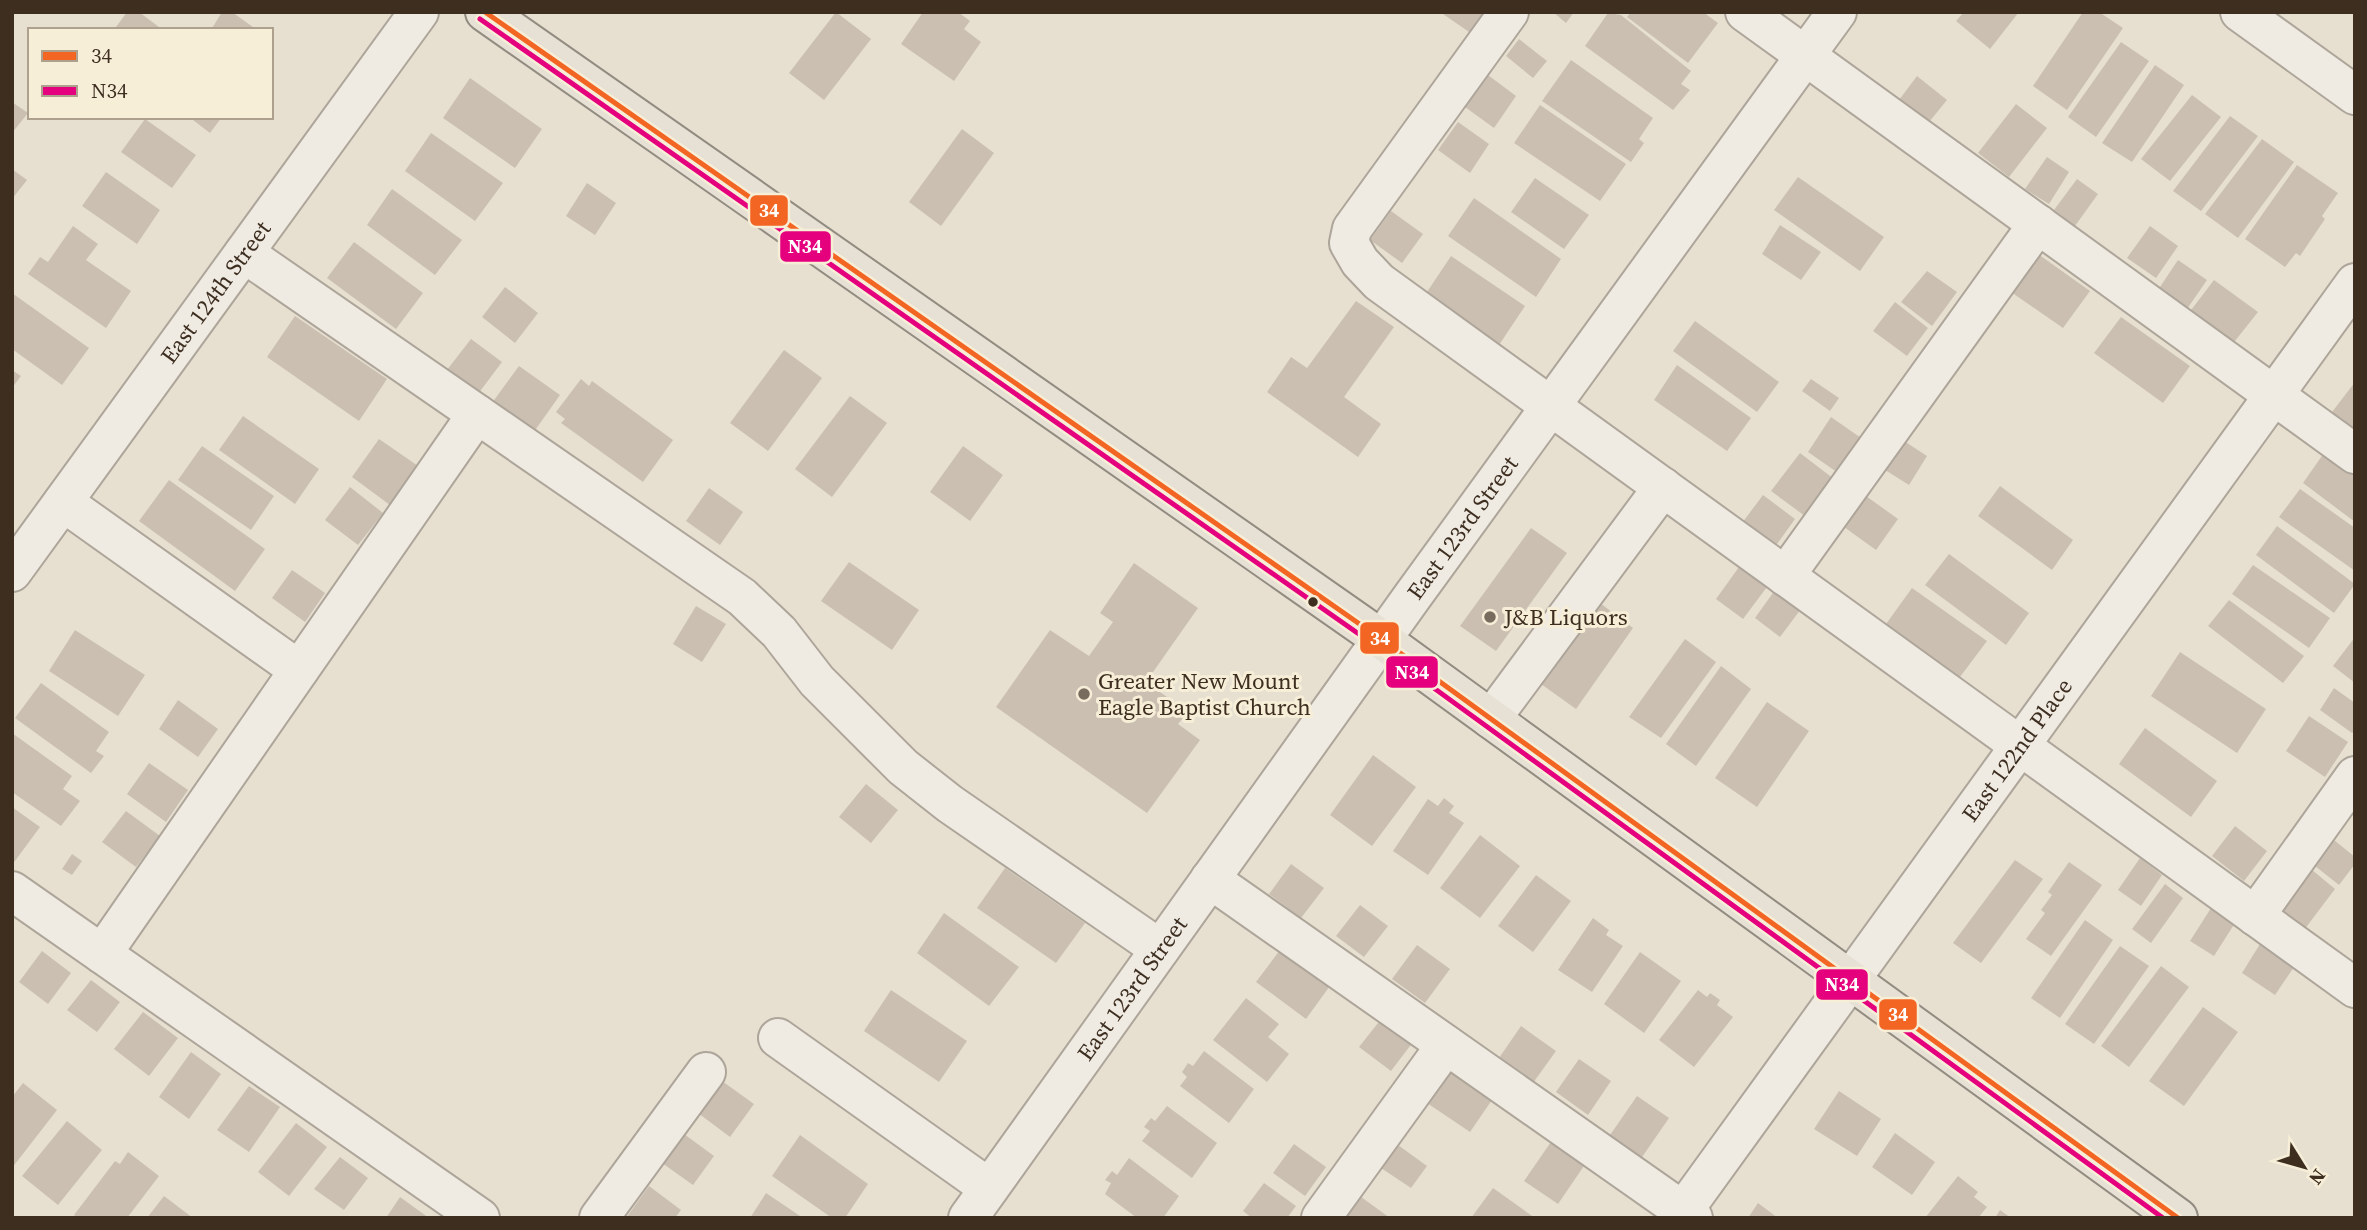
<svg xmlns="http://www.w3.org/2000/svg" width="2367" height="1230" viewBox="0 0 2367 1230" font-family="'Source Serif 4',serif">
  <rect width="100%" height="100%" fill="#e7e0d1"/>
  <path fill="#cbbfb2" d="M127 12H139L163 30H119L116 27Z
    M222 12H232L257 30H211Z
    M836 12 871 39 824 100 789 73Z
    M923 12H958L970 21 964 29 981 42 954 81 901 44Z
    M1444 12H1488L1472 34 1443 14Z
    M1553 12H1574L1566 23Z
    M1631 12H1703L1718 23 1688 63 1627 17Z
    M1964 12H2019L1990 49 1956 21Z
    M2083 12H2099L2123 28 2067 110 2033 86Z
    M1608 13 1621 15 1691 71 1681 84 1690 90 1673 110 1585 46Z
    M1519 39 1547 61 1533 78 1506 56Z
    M2121 42 2149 61 2096 137 2068 117Z
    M1571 60 1653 118 1639 139 1644 143 1631 162 1542 101Z
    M2155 65 2184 85 2132 162 2102 143Z
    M1488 75 1516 96 1494 128 1465 107Z
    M1917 76 1947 100 1925 127 1896 104Z
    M470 78 542 129 515 168 443 118Z
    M2192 95 2221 117 2170 181 2141 159Z
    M12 102 28 113 12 133Z
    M2016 104 2047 128 2009 177 1978 153Z
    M1540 105 1626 164 1600 201 1514 143Z
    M2230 116 2258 136 2201 211 2173 191Z
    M189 117H222L210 133Z
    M145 119 196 155 172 188 121 152Z
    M1458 122 1489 144 1470 173 1438 150Z
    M962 129 994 153 941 226 909 202Z
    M431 133 503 183 475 221 405 171Z
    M2262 139 2294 162 2238 238 2205 214Z
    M2047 157 2069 172 2049 204 2025 189Z
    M2297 165 2338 193 2322 216 2325 219 2300 256 2296 253 2285 267 2245 239Z
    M12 169 27 180 12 199Z
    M106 172 160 210 137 244 82 206Z
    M1798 177 1884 237 1860 271 1774 210Z
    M1535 178 1589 215 1564 249 1511 212Z
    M2077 179 2098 194 2075 226 2054 210Z
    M587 183 616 203 595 235 566 216Z
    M392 189 462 240 435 275 367 225Z
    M1474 198 1561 259 1536 297 1448 236Z
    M1391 211 1423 234 1402 263 1370 240Z
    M1780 225 1821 252 1801 280 1762 254Z
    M73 226 98 244 86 260 131 291 106 328 28 274 40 257 48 262Z
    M2150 226 2178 246 2156 278 2127 258Z
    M354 242 423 293 396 329 327 278Z
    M2038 254 2090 291 2063 328 2011 292Z
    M1451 256 1525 306 1499 345 1425 295Z
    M2178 260 2207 280 2187 309 2158 290Z
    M1927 271 1957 292 1932 326 1901 302Z
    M2214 280 2258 312 2231 346 2188 314Z
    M505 287 538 313 515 343 482 317Z
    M12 293 89 348 62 385 12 349Z
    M1356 301 1394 327 1344 397 1381 424 1358 457 1267 392 1291 357 1307 368Z
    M1895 302 1928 328 1907 356 1873 331Z
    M295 316 387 379 359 421 267 357Z
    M2121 317 2190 366 2163 403 2094 353Z
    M1695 321 1779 382 1757 412 1673 351Z
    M471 339 502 362 475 398 443 375Z
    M784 350 822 378 768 451 730 423Z
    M1677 365 1751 418 1727 451 1654 400Z
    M519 366 560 395 531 436 489 407Z
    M12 370 21 376 12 388Z
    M581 379 589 386 592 381 673 440 643 482 561 423 565 419 556 412Z
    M1811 379 1839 398 1830 411 1802 391Z
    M2355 382V436L2329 416Z
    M850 396 887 423 832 497 795 469Z
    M243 416 319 469 295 504 219 450Z
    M1831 417 1864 440 1841 475 1808 452Z
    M379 439 421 468 394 508 352 477Z
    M1901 439 1927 456 1909 485 1882 468Z
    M202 446 274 496 251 530 178 480Z
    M963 446 1003 475 970 521 930 492Z
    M2326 450 2355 471V522L2303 483Z
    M1800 453 1834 479 1805 516 1771 491Z
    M169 480 265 549 235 591 139 521Z
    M2000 486 2073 540 2052 570 1978 516Z
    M350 487 383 513 358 545 325 520Z
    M709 488 743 512 720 545 686 521Z
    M2300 489 2355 528V571L2279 517Z
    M1763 495 1795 519 1775 547 1742 523Z
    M1866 496 1898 519 1876 550 1844 527Z
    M2277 526 2355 584 2334 613 2256 555Z
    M1531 528 1567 553 1496 651 1460 626Z
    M1949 554 2029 613 2006 645 1925 585Z
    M849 562 919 610 892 650 821 601Z
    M1134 563 1198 608 1146 682 1188 712 1178 724 1200 740 1147 813 996 707 1050 630 1089 656 1113 622 1100 613Z
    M2253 565 2330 618 2309 648 2232 594Z
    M1739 567 1767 587 1743 619 1716 599Z
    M292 570 325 593 305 622 272 598Z
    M1912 588 1987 641 1960 677 1886 624Z
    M1775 590 1801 609 1780 637 1755 618Z
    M2229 600 2304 656 2283 683 2208 626Z
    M1600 603 1633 628 1576 709 1541 684Z
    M696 606 726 624 702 662 673 644Z
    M75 630 145 675 118 716 49 671Z
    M2355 637V683L2333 666Z
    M1685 639 1716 662 1661 738 1629 717Z
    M2180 652 2266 709 2237 753 2151 696Z
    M1721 666 1751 689 1696 766 1666 744Z
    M41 683 109 732 96 751 104 756 91 773 15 718Z
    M2334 688 2355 703V730L2352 733 2320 710Z
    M178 700 218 729 198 757 159 729Z
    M1767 702 1809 731 1757 807 1715 778Z
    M2309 716 2348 742 2325 777 2286 751Z
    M2145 728 2217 781 2191 817 2119 764Z
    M12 733 72 776 63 789 80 801 61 826 12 792Z
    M1373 755 1416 787 1372 846 1330 815Z
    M149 763 188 790 166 822 127 794Z
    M866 784 898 810 871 843 839 817Z
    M1444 798 1454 806 1449 813 1464 823 1428 875 1393 851 1428 799 1438 806Z
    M12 807 40 827 12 865Z
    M126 811 160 836 136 867 102 842Z
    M2235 826 2267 851 2244 881 2212 856Z
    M1480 835 1520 866 1480 918 1440 888Z
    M2329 836 2355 857V864L2339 885 2310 862Z
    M72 854 82 861 72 875 62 869Z
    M2140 858 2162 875 2141 906 2118 890Z
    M2015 860 2043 879 1981 963 1953 943Z
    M2069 862 2102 885 2051 956 2026 939 2045 913 2041 910 2052 895 2048 892Z
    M1291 864 1324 888 1301 918 1269 894Z
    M2305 864 2335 889 2304 930 2273 905Z
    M1005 868 1085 923 1056 963 977 908Z
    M1536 875 1571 901 1533 952 1498 926Z
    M2165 884 2183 898 2151 943 2132 929Z
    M1360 905 1388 926 1364 957 1336 936Z
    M2211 908 2235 923 2214 956 2190 941Z
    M944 913 1019 967 989 1006 917 953Z
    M1593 918 1609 930 1606 935 1623 946 1592 992 1558 970Z
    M2085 920 2113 940 2060 1018 2031 998Z
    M2260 944 2294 967 2275 995 2242 973Z
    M1417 945 1450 969 1425 1003 1392 979Z
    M1283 946 1332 983 1306 1019 1256 982Z
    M2120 946 2149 966 2094 1044 2065 1024Z
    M42 951 71 973 48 1004 19 982Z
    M1640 952 1681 981 1644 1033 1604 1004Z
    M2161 966 2189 987 2129 1067 2101 1046Z
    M91 980 120 1002 97 1032 67 1010Z
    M891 990 967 1041 939 1082 864 1031Z
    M1698 990 1707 997 1710 993 1720 1000 1717 1005 1733 1017 1694 1067 1659 1040Z
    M1246 998 1279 1024 1268 1037 1289 1054 1267 1082 1213 1040Z
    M2203 1007 2238 1032 2184 1106 2149 1081Z
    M143 1012 178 1038 149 1076 114 1049Z
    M1382 1018 1413 1042 1391 1071 1359 1047Z
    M1521 1026 1556 1051 1533 1083 1499 1058Z
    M1204 1051 1254 1089 1229 1123 1180 1086 1187 1077 1182 1072 1188 1063 1193 1066Z
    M191 1052 221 1074 189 1119 159 1097Z
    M1579 1059 1611 1081 1588 1115 1556 1092Z
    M1449 1066 1494 1097 1470 1132 1424 1101Z
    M722 1081 754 1104 730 1137 698 1113Z
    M23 1083 57 1110 12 1168V1097Z
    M249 1086 280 1107 249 1152 217 1130Z
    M1839 1091 1881 1119 1857 1156 1814 1129Z
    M1637 1096 1669 1118 1640 1160 1608 1138Z
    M1167 1106 1217 1143 1192 1178 1142 1141 1150 1131 1144 1127 1151 1118 1155 1121Z
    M67 1121 102 1150 58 1205 22 1176Z
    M296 1123 327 1147 289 1196 258 1172Z
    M1895 1133 1935 1162 1912 1195 1872 1167Z
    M684 1134 714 1156 693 1185 662 1163Z
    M800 1135 868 1184 845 1218H832L772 1176Z
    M1553 1139 1586 1163 1558 1204 1524 1181Z
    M1294 1144 1326 1167 1305 1196 1273 1173Z
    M1398 1145 1427 1166 1411 1188 1381 1168Z
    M128 1152 159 1176 127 1218H77L74 1215 115 1161 120 1164Z
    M340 1157 368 1178 344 1210 314 1189Z
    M1129 1158 1179 1196 1163 1218H1137L1105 1194 1111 1183 1105 1180 1112 1171 1117 1175Z
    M1958 1176 1978 1192 1974 1197 1987 1207 1978 1218H1925Z
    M1264 1183 1296 1206 1287 1218H1252L1243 1211Z
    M649 1186 681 1210 675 1218H626Z
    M1493 1188 1535 1218H1471Z
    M766 1193 803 1218H750Z
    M1357 1194 1390 1218H1339Z
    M164 1196 193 1218H147Z
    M400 1197 429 1218H386Z
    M1758 1203 1778 1218H1748Z
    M2000 1210 2011 1218H1995Z"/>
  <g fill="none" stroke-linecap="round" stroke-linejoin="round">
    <defs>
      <g id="minor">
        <path d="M1509 12 1352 229 1349 243 1360 262 1379 282 2355 988"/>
        <path d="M1745 12 2355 454"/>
        <path d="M2240 12 2355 95"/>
        <path d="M244 253 742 597 779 632 817 681 903 767 950 804 1160 949"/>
        <path d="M63 502 299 670"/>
        <path id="s1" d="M12 572 419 12"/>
        <path d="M1785 576 2038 224"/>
        <path d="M1491 719 1663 487"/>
        <path d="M1210 879 1693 1218"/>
        <path d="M12 891 480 1218"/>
        <path d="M2255 916 2355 776"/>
        <path d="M102 954 477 414"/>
        <path d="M778 1038 989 1188"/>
        <path d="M599 1218 706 1072"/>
        <path id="s2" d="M968 1218 1412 597 1837 12"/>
        <path d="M1321 1218 1446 1045"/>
        <path id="s3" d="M1678 1218 2355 283"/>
      </g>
      <path id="major" d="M485 12 1381 639 2178 1218"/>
    </defs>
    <use href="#minor" stroke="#ada599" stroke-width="42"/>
    <use href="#major" stroke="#928b80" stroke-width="42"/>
    <use href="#minor" stroke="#efebe3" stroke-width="38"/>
    <use href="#major" stroke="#e6e1d4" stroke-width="38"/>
    <defs>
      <path id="bus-1" d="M485 12 1381 639 2178 1218"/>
      <path id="bus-2" d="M480 19 1376 646 2163 1218"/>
    </defs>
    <use href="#bus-1" stroke="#f7eed8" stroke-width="10"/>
    <use href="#bus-2" stroke="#f7eed8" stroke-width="10"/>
    <use href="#bus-1" stroke="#f26522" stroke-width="5"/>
    <use href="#bus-2" stroke="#e5007d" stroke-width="5"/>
  </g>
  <circle fill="#3d2e20" stroke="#f7eed8" stroke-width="2.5" cx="1313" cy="602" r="6"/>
  <g fill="#786c5e" stroke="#f7eed8" stroke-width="2.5">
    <circle cx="1490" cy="617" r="7"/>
    <circle cx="1084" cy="694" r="7"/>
  </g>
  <g text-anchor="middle" stroke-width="6" stroke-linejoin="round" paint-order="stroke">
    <g font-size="23" fill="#3d2e20" stroke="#f7eed8">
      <text dy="8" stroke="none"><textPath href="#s1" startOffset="346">East 124th Street</textPath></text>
      <text dy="8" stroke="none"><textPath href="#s2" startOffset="849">East 123rd Street</textPath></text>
      <text dy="8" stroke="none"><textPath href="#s3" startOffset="578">East 122nd Place</textPath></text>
      <text dy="8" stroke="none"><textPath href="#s2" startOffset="282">East 123rd Street</textPath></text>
    </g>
    <g font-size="23" fill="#3d2e20" stroke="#f7eed8" text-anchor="start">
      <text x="1504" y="625">J&amp;B Liquors</text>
      <text x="1098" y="689">Greater New Mount<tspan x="1098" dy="26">Eagle Baptist Church</tspan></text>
    </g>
  </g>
  <g stroke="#f7eed8" stroke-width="2.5">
    <rect x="749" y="194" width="40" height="33" rx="7" fill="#f26522"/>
    <rect x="779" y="230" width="53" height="33" rx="7" fill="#e5007d"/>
    <rect x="1359" y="621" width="41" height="34" rx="7" fill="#f26522"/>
    <rect x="1385" y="655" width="54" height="34" rx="7" fill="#e5007d"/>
    <rect x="1815" y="968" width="54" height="33" rx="7" fill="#e5007d"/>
    <rect x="1878" y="998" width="40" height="33" rx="7" fill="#f26522"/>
  </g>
  <g font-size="19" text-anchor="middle" font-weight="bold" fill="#fff">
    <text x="769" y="217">34</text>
    <text x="805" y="253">N34</text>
    <text x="1380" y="645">34</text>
    <text x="1412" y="679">N34</text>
    <text x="1842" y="991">N34</text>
    <text x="1898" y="1021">34</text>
  </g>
  <rect width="2367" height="1230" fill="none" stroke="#3d2e20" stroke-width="28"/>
  <rect x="28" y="28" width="245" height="91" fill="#f7eed8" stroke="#ada18e" stroke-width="2"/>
  <rect x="42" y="51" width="35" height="10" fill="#f26522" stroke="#ada18e" stroke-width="2"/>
  <text x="91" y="63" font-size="21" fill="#3d2e20">34</text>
  <rect x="42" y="86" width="35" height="10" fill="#e5007d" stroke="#ada18e" stroke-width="2"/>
  <text x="91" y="98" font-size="21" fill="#3d2e20">N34</text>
  <g transform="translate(2304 1167) rotate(127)" stroke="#f7eed8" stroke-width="5" paint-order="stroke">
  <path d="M0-5L12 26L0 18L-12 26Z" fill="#3d2e20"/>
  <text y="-10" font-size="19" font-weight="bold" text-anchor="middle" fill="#3d2e20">N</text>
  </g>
</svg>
